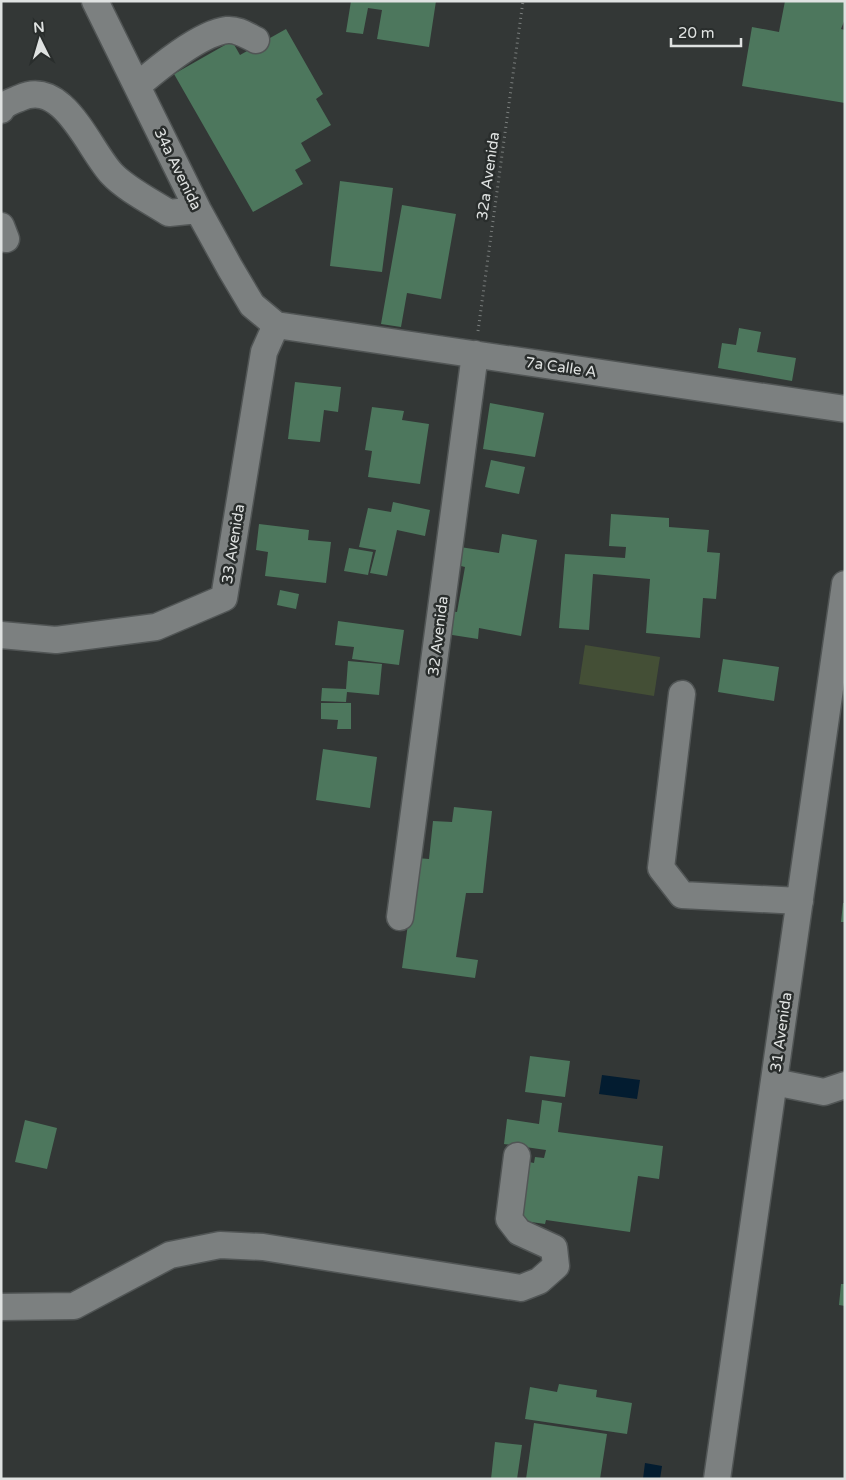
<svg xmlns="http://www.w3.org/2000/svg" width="846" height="1480" viewBox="0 0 846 1480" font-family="'Varela Round',sans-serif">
  <rect width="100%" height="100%" fill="#333736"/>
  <path fill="#444f36" d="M585 645 660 657 654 696 579 684Z"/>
  <path fill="#031c30" d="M602 1075 640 1080 637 1099 599 1094Z
    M645 1463 662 1466 660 1479H643Z"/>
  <path fill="#4d775d" d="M351 1H436L429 47 377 39 382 10 368 8 363 34 346 32Z
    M785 1H845V19L841 29 845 30V103L742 86 752 27 779 32Z
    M286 29 323 94 316 99 331 125 301 143 311 161 295 170 303 184 253 212 174 74 232 41 240 55Z
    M340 181 393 188 382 272 330 266Z
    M402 205 456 214 441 299 407 293 401 327 381 324Z
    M739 328 761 332 757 352 796 358 792 381 718 368 722 343 736 345Z
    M295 382 341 387 338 412 324 410 320 442 288 439Z
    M490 403 544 413 535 457 483 449Z
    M372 407 404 411 402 420 429 424 420 484 368 477 372 451 365 450Z
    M491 460 525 467 519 494 485 487Z
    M393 502 430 510 425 536 397 530 387 576 370 573 376 550 359 547 368 508 391 512Z
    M611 514 669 518V527L709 530 707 552 720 553 716 599 703 598 700 638 646 633 650 579 593 574 589 630 559 628 565 554 625 558 626 547 609 546Z
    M259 524 309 530 308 540 331 542 326 583 265 576 268 552 256 550Z
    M502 534 537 540 521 636 479 628 478 639 446 634 450 611 457 612 465 567 457 565 460 547 499 553Z
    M349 548 373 552 368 575 344 571Z
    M280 590 299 594 296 609 277 605Z
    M338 621 404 630 399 665 352 659 354 647 335 645Z
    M723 659 779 667 774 701 718 692Z
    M348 661 382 664 379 695 347 692 346 702 321 701 322 688 346 689Z
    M321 703H351V729H337L338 720 321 719Z
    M323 749 377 757 370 808 316 800Z
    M454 807 492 811 483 893H466L456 957 478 960 475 978 402 968 417 858 429 859 433 821 452 822Z
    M843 903H845V922H841Z
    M530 1056 570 1061 565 1097 525 1092Z
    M542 1100 562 1103 558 1132 663 1146 659 1179 638 1176 630 1232 546 1220 545 1224 510 1219 519 1160 534 1163 535 1157 544 1158 546 1150 504 1144 507 1119 539 1124Z
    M25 1120 57 1128 47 1169 15 1162Z
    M841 1284H845V1306L839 1305Z
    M559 1384 597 1390 596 1397 632 1403 627 1434 525 1419 530 1387 557 1392Z
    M534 1423 607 1434 600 1479H526Z
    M495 1442 522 1445 517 1479H491Z"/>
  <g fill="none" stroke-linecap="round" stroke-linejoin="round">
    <defs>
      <path id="minor" d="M95 1 198 210 230 268 252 305 276 325
        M137 86C157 69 200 33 227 30 238 29 246 35 256 40
        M1 110C5 103 13 101 20 98 64 78 89 150 112 174 126 189 152 202 169 213L198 210
        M1 226 6 239
        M276 325 845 409
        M1 635 56 640 156 627 224 598 264 352 276 325
        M682 694 661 868 682 895 800 901
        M400 917 475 354
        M774 1082 824 1092 845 1085
        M1 1307 74 1306 170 1255 220 1245 263 1247 521 1288 539 1281 556 1266 554 1248 519 1232 509 1219 517 1156
        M717 1479 845 584"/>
    </defs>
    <use href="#minor" stroke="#515555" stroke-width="29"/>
    <path stroke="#7a7e7d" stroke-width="3" stroke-dasharray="1 4" stroke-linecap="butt" d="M478 331 523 1"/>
    <use href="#minor" stroke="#7c8080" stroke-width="26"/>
  </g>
  <g text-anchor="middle" stroke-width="5" stroke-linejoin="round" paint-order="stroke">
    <g font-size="15" fill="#dfe2e1" stroke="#292d2c">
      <text transform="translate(178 169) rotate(64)" y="5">34a Avenida</text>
      <text transform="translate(488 176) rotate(-82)" y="5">32a Avenida</text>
      <text transform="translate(561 367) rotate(8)" y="5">7a Calle A</text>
      <text transform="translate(233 544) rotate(-81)" y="5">33 Avenida</text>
      <text transform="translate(438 636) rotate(-83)" y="5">32 Avenida</text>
      <text transform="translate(781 1032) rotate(-82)" y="5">31 Avenida</text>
    </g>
  </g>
  <rect width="846" height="1480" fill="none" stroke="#dfe2e1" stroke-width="5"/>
  <g transform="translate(40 40) rotate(355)" stroke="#292d2c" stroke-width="4" paint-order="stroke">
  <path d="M0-4L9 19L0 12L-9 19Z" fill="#dfe2e1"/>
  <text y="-8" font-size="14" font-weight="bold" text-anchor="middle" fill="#dfe2e1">N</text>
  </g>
  <path d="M671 38v8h70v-8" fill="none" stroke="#dfe2e1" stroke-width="2.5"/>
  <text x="678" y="38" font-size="15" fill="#dfe2e1" stroke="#292d2c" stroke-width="4" paint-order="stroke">20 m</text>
</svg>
